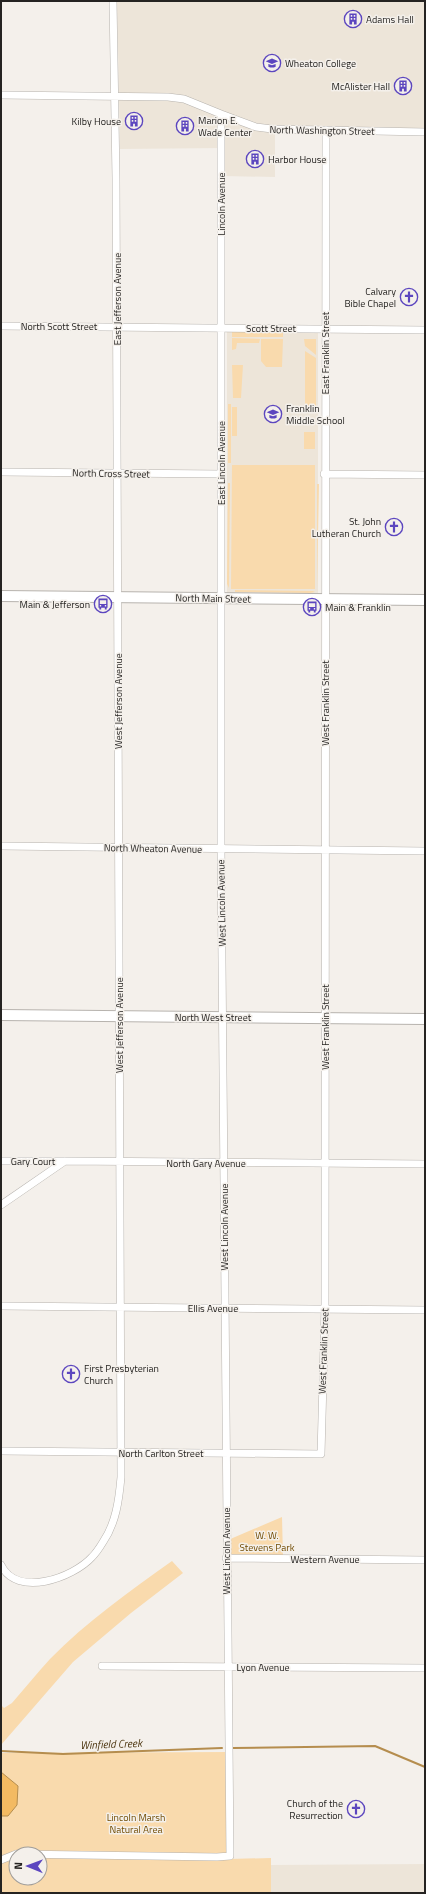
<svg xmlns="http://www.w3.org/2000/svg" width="426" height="1894" viewBox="0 0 426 1894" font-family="'Titillium Web',sans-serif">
  <rect width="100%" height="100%" fill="#f4f0eb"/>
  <path fill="#ede5d9" d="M117 1H425V129L275 126V177L224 176V148L120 149Z
    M227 332H318V593H227Z
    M425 1864V1893H271V1865Z"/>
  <path fill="#f9daad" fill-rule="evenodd" d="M232 332H283V337H232Z
    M232 338 260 339 259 343H237L236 349 232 350Z
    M261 339H283L282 367H266L261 361Z
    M304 339H316V355L305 346Z
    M305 351 316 358V410H305Z
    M232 365H243L241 398H233Z
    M228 404H231V463H228Z
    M232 407H237V436H232Z
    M304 432H315V449H304Z
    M232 465H315V589H231Z
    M228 483H230L229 588 227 584Z
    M317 484H319L317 589Z
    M235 590 313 591 315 592 310 593 235 592Z
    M282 1517 283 1556 228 1555V1540Z
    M172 1561 183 1573 131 1613 73 1662 1 1745V1705L4 1708 12 1703C25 1688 37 1673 50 1659 86 1622 130 1591 172 1561Z
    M228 1752V1859L271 1858V1893H1V1753ZM16 1854H40V1878H16Z"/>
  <path fill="#f3ba62" stroke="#b58d4e" d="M1 1772 18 1786 17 1805 8 1816H1Z"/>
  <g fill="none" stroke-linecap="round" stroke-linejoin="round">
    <path stroke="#b58d4e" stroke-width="2" d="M233 1748 375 1746 425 1767
      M1 1751 63 1754 222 1748"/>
    <defs>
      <path id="street" d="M1 95 168 97 184 99 221 114V849L230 1856 217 1857 16 1854
        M221 114 256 127 272 129 425 132
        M1 326 425 330
        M1 472 221 474
        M324 474 425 475
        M1 846 425 851
        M1 1161H64
        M1 1205 65 1161 425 1164
        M1 1306 425 1310
        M1 1451 321 1454 325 1308 326 130
        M226 1558 425 1560
        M1 1565C17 1598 73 1578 92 1557 96 1553 100 1547 103 1542 116 1523 119 1500 121 1477L116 178 113 1
        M102 1666 425 1668
        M1 1860 16 1854"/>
      <path id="secondary" d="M1 596 425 600
        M1 1015 425 1019"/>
    </defs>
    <use href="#street" stroke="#b7b3ae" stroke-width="8"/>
    <use href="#secondary" stroke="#b7b3ae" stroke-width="12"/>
    <use href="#street" stroke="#fff" stroke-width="7"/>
    <use href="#secondary" stroke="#fff" stroke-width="10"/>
  </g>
  <defs>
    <symbol id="building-ring" viewBox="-11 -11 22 22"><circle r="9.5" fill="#f4f0eb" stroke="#5c46bf" stroke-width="1.5"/><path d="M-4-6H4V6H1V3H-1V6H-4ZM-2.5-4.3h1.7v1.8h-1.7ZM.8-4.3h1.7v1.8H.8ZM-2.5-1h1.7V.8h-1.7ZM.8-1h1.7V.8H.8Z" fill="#5c46bf"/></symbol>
    <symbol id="university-ring" viewBox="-11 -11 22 22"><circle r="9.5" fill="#f4f0eb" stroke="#5c46bf" stroke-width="1.5"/><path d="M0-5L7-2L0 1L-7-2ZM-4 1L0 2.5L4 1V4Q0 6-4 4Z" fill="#5c46bf"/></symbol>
    <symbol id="church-ring" viewBox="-11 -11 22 22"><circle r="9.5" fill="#f4f0eb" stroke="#5c46bf" stroke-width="1.5"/><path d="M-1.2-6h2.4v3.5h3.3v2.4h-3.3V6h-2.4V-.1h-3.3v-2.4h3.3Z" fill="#5c46bf"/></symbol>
    <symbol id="school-ring" viewBox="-11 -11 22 22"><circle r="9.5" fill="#f4f0eb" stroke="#5c46bf" stroke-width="1.5"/><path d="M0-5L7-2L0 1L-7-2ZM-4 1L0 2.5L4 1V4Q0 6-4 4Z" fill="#5c46bf"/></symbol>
    <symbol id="bus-ring" viewBox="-11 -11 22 22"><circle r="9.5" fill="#f4f0eb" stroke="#5c46bf" stroke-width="1.5"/><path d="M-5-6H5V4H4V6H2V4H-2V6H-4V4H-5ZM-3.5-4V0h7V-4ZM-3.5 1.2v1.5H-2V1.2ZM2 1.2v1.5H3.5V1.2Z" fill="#5c46bf"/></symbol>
  </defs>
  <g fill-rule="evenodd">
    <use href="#building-ring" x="343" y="9" width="20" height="20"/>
    <use href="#university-ring" x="262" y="53" width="20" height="20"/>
    <use href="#building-ring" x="393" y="76" width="20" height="20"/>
    <use href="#building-ring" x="124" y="111" width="20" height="20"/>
    <use href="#building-ring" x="175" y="116" width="20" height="20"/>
    <use href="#building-ring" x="245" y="149" width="20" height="20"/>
    <use href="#church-ring" x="399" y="287" width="20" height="20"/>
    <use href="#school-ring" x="263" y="404" width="20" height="20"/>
    <use href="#church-ring" x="384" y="517" width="20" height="20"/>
    <use href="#bus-ring" x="93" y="594" width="20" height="20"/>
    <use href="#bus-ring" x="302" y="597" width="20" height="20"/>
    <use href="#church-ring" x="61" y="1364" width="20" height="20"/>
    <use href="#church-ring" x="346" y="1799" width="20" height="20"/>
  </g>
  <g text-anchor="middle" stroke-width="3" stroke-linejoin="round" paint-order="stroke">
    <g font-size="10" fill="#252321" stroke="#f4f0eb" text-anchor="start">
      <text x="366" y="23">Adams Hall</text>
      <text x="285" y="67">Wheaton College</text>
      <text x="390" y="90" text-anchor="end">McAlister Hall</text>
      <text x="198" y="124">Marion E.<tspan x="198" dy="12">Wade Center</tspan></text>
      <text x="121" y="125" text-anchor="end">Kilby House</text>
      <text x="268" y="163">Harbor House</text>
      <text x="396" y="295" text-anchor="end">Calvary<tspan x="396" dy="12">Bible Chapel</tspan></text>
      <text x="286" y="412">Franklin<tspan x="286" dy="12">Middle School</tspan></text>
      <text x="381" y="525" text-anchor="end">St. John<tspan x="381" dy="12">Lutheran Church</tspan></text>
      <text x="90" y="608" text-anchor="end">Main &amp; Jefferson</text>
      <text x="325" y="611">Main &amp; Franklin</text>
      <text x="84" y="1372">First Presbyterian<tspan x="84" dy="12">Church</tspan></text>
      <text x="343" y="1807" text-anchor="end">Church of the<tspan x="343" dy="12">Resurrection</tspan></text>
    </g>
    <g font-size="10" fill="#252321" stroke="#f4f0eb">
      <text transform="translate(322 130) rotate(1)" y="4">North Washington Street</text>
      <text transform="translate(221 204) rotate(-90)" y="4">Lincoln Avenue</text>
      <text transform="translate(117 299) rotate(-90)" y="4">East Jefferson Avenue</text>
      <text x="59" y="330">North Scott Street</text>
      <text x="271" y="332">Scott Street</text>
      <text transform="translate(325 353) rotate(-90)" y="4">East Franklin Street</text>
      <text transform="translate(221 463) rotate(-90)" y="4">East Lincoln Avenue</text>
      <text transform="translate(111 473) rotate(1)" y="4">North Cross Street</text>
      <text transform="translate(213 598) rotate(1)" y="4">North Main Street</text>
      <text transform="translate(118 701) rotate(-90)" y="4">West Jefferson Avenue</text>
      <text transform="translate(325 703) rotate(-90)" y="4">West Franklin Street</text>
      <text transform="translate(153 848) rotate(1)" y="4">North Wheaton Avenue</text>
      <text transform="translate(221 903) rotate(-91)" y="4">West Lincoln Avenue</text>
      <text x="213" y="1021">North West Street</text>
      <text transform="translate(119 1025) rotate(-90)" y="4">West Jefferson Avenue</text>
      <text transform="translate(325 1027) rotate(-90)" y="4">West Franklin Street</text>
      <text x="33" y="1165">Gary Court</text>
      <text x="206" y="1167">North Gary Avenue</text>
      <text transform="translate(224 1227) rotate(-90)" y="4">West Lincoln Avenue</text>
      <text x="213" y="1312">Ellis Avenue</text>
      <text transform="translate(323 1351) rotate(-88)" y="4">West Franklin Street</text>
      <text x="161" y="1457">North Carlton Street</text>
      <text transform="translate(226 1551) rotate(-90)" y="4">West Lincoln Avenue</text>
      <text x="325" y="1563">Western Avenue</text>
      <text x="263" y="1671">Lyon Avenue</text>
    </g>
    <g font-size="10" fill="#714c03" stroke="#f4f0eb">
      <text x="267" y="1539">W. W.<tspan x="267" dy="12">Stevens Park</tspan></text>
      <text x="136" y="1821">Lincoln Marsh<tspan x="136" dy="12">Natural Area</tspan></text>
    </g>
    <g font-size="11" font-style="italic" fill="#4c350f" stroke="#f4f0eb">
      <text transform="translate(111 1744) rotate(-2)" y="4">Winfield Creek</text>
    </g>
  </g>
  <rect width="426" height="1894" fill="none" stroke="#252321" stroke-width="4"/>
  <g transform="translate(28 1866) rotate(271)"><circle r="19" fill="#f4f0eb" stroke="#a19e9a"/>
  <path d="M0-3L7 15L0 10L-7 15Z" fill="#5c46bf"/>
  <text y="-6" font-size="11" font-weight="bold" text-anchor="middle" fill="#252321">N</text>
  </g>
</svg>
